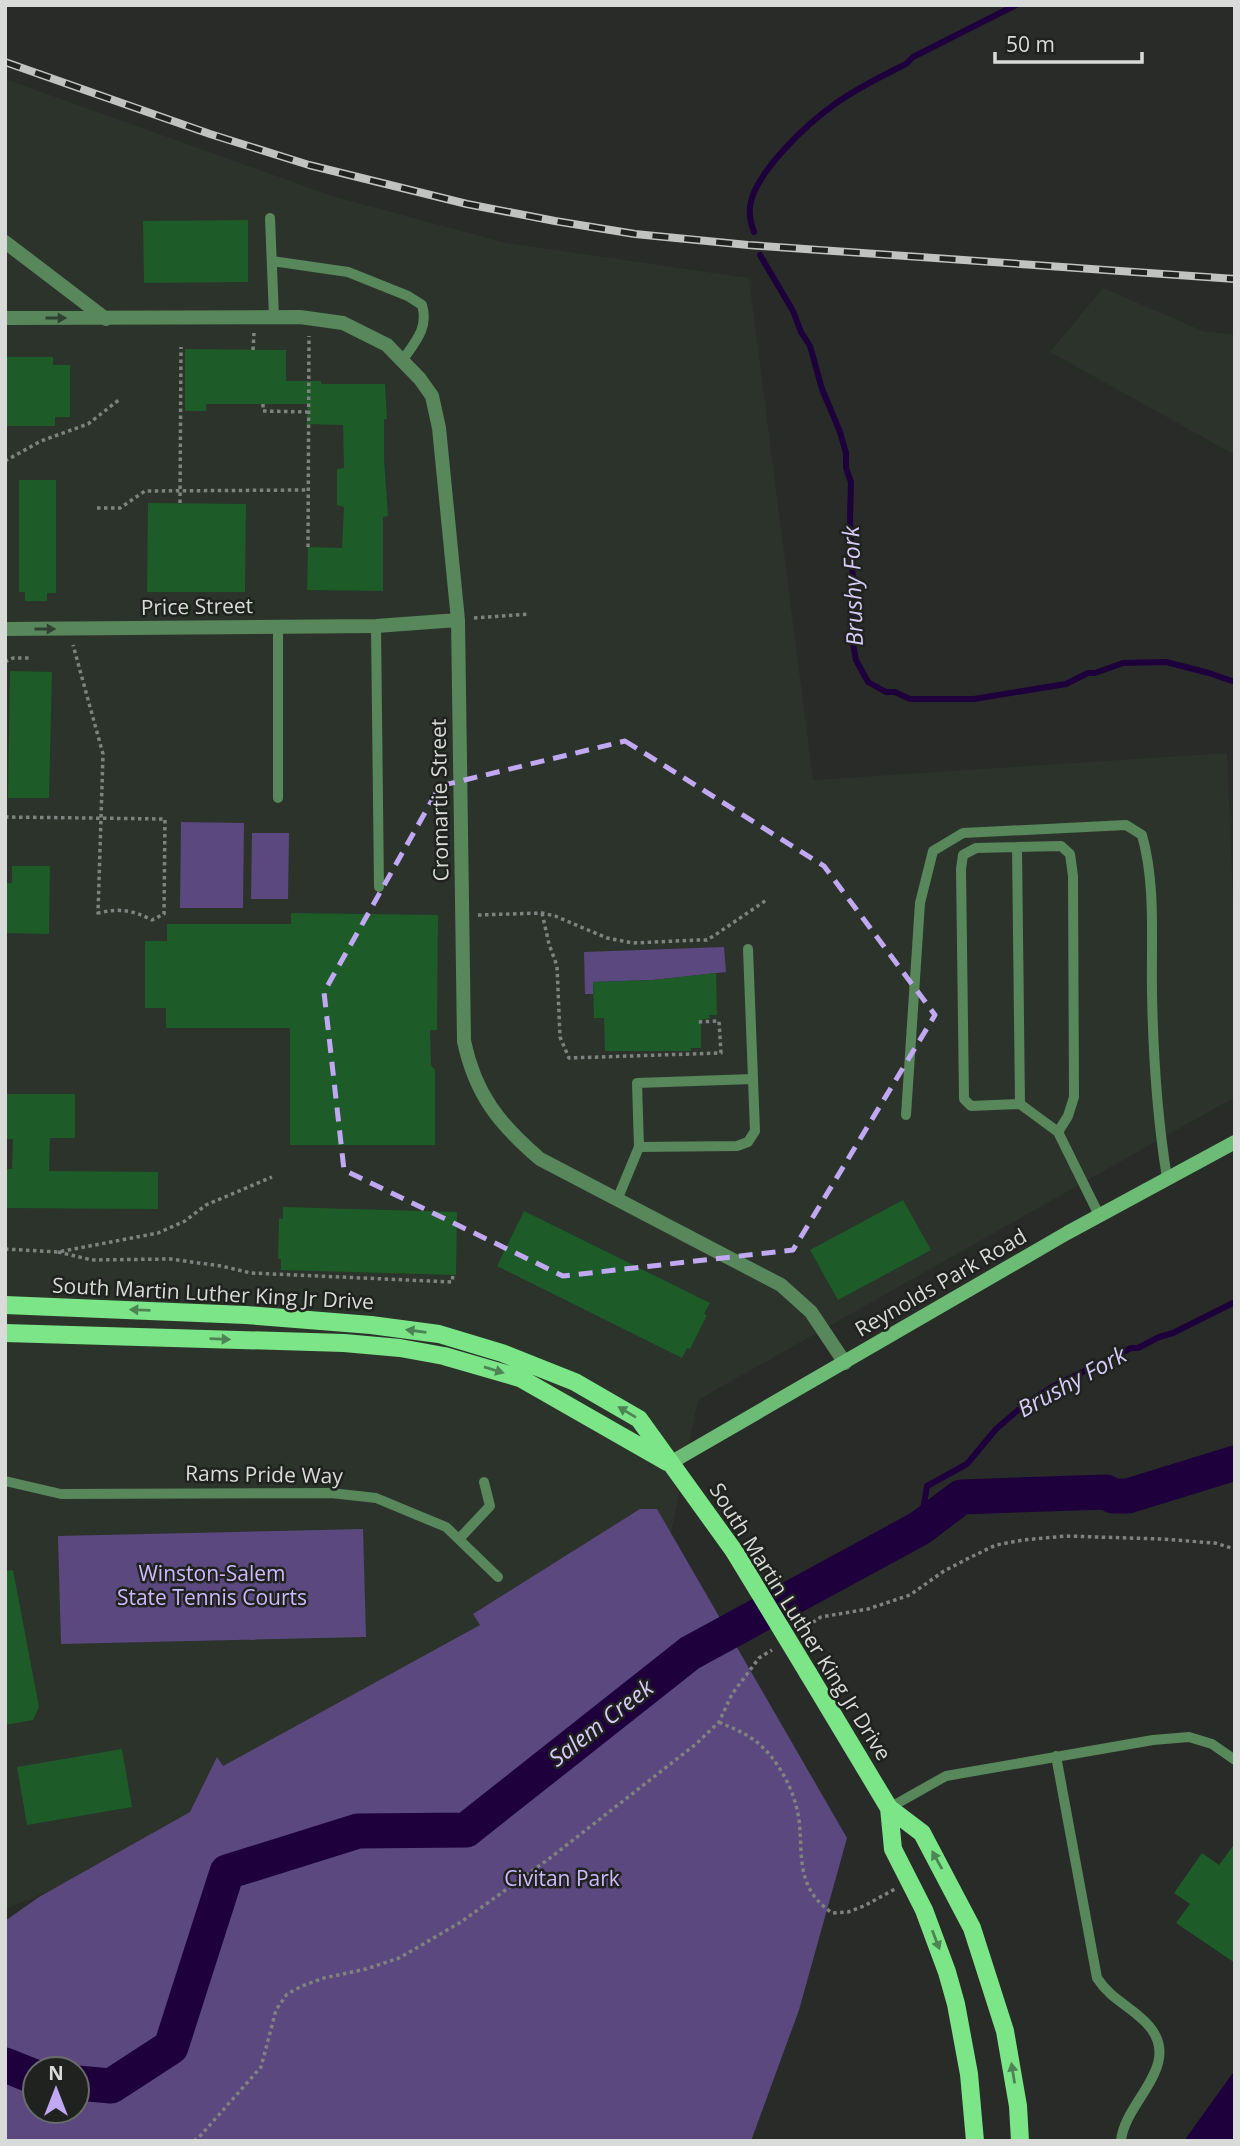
<svg xmlns="http://www.w3.org/2000/svg" width="1240" height="2146" viewBox="0 0 1240 2146" font-family="'Open Sans',sans-serif">
  <rect width="100%" height="100%" fill="#282b28"/>
  <path fill="#2b332b" d="M5 79 332 196 506 243 749 278 813 780 1227 753 1235 948V1097L698 1400 668 1547 121 1862 5 1909Z
    M1103 288 1203 331 1235 335V455L1050 352Z"/>
  <path fill="#5b487f" fill-rule="evenodd" d="M181 822 244 823 243 908H180Z
    M252 833H289L288 899H251Z
    M724 947 726 972 653 980 593 982V994H585L584 952Z
    M640 1509H657L847 1838 799 2010 751 2141H5V1921L39 1897 190 1812 217 1757 223 1766 480 1625 473 1614ZM35 2069H77V2111H35Z
    M363 1529 366 1637 61 1644 58 1536Z"/>
  <path fill="#1d003c" d="M1235 2070V2141H1184Z"/>
  <g fill="none" stroke-linecap="round" stroke-linejoin="round">
    <path stroke="#1d003c" stroke-width="6" d="M754 232C751 224 749 215 750 206 755 172 808 123 835 104 857 88 882 76 906 64L913 57 1016 5
      M760 255 793 311 801 332 810 346 822 389 840 432 846 453V468L851 482 850 517 853 582 852 639 856 660 868 682 886 692H895L910 699H974L1066 684 1088 673H1095L1123 663 1166 662 1209 673 1235 682
      M920 1528 927 1486 967 1464 996 1429 1024 1405 1052 1387 1131 1348H1138L1159 1337 1173 1333 1235 1302"/>
    <path stroke="#1d003c" stroke-width="35" d="M5 2065 35 2077
      M77 2083 111 2086 171 2047 227 1872 358 1831 466 1830 690 1653 920 1528 961 1497 1106 1492 1113 1496H1128L1235 1463"/>
  </g>
  <path fill="#1d5b28" d="M248 220V282L144 283 143 221Z
    M185 349 286 350V381H321V384H385L387 419H384V459L388 516 383 517V591L307 590 308 547 342 548 344 507 337 505V469L344 468 343 425 307 424 308 404H206V411H185Z
    M5 357H53V365H70V417H55V426H5Z
    M19 480H56V593H47V601H25V592H19Z
    M148 503 246 504 245 592H147Z
    M10 671 52 672 49 798H8Z
    M12 866H50L49 934 5 933V883H12Z
    M291 913 438 915 437 1030H430L431 1065 435 1070V1145H290V1028H166V1008H145V941H167V924H291Z
    M716 973 717 1015H709L710 1018 701 1020V1048H691V1051H605L604 1018H594L593 982 653 980Z
    M5 1094H75V1138H50L49 1171 158 1172V1209L5 1208V1169H12L13 1139H5Z
    M903 1200 931 1250 838 1300 810 1250Z
    M283 1207 457 1212 456 1275 281 1270V1259H278L279 1218 283 1219Z
    M524 1211 710 1303 704 1314 707 1315 690 1349 687 1348 682 1358 497 1266Z
    M13 1570 39 1707 33 1720 5 1725V1571Z
    M122 1749 132 1807 27 1825 17 1767Z
    M1235 1843V1963L1176 1923 1190 1904 1174 1893 1202 1853 1219 1865Z"/>
  <g fill="none" stroke-linecap="round" stroke-linejoin="round">
    <path stroke="#7f827f" stroke-width="3.5" stroke-dasharray="3.5 3.5" stroke-linecap="butt" d="M253 350 254 333
      M263 404V411L307 412
      M5 461 41 441 88 424 120 399
      M180 503 181 347
      M97 508H120L145 491 307 490
      M308 547 309 336
      M474 618 529 614
      M5 662 13 658H32
      M5 817 165 819 164 914 152 920C133 910 119 908 98 913L103 754 73 645
      M542 913 549 944 557 966 560 1037 569 1058 721 1053 719 1021 696 1022
      M478 915 542 913 555 916 607 938 633 943 698 940H707L715 935 768 899
      M5 1249 58 1252 158 1233 185 1221 206 1205 272 1177
      M58 1252 92 1260 170 1259 221 1266 251 1273 452 1282 453 1275
      M801 1630 821 1617 868 1609 910 1595 944 1571 969 1558 996 1545 1023 1540 1066 1536 1160 1539 1215 1543 1235 1549
      M719 1722C729 1727 739 1730 748 1736 772 1750 789 1780 796 1805 807 1845 789 1883 832 1913L848 1912 864 1906 895 1889
      M194 2141 201 2135 261 2067 276 2010 287 1994 302 1986 324 1978 366 1969 399 1958 461 1922 550 1858 696 1744 719 1722 732 1694 759 1658 772 1650"/>
    <path stroke="#57875b" stroke-width="10" d="M270 218 274 317
      M272 261 348 272 408 296 422 305C429 328 415 342 402 361
      M376 626 379 887
      M278 627V798
      M1017 847 1020 1104
      M906 1115 920 903 933 851 963 833 1126 825 1142 835C1156 885 1151 939 1152 991 1153 1054 1157 1116 1167 1178
      M1058 1132 1020 1104 971 1106 964 1099 961 869 963 855 976 848 1061 846 1070 854 1073 876 1074 1097 1068 1116 1058 1132 1099 1215
      M639 1147 637 1083 753 1079
      M617 1200 639 1147 737 1146 748 1142 755 1131 748 949
      M5 1481 61 1494 331 1493 376 1498 446 1527 498 1577
      M459 1539 490 1506 484 1482
      M1056 1756 1097 1978C1112 2001 1133 2007 1149 2026 1183 2066 1124 2102 1121 2141
      M889 1808 946 1776 1153 1740 1189 1737 1212 1744 1235 1760"/>
    <path stroke="#57875b" stroke-width="14" d="M5 242 106 319
      M5 318 300 317 343 323 387 345 420 379 432 396 439 428 458 620 464 1041C475 1094 499 1124 540 1159L781 1285 811 1312 845 1363
      M5 629 376 626 458 620"/>
    <path stroke="#6cbc75" stroke-width="14" d="M670 1463 1067 1233 1235 1142"/>
    <path stroke="#7ce588" stroke-width="18" d="M5 1305 246 1315 371 1325 439 1334 502 1353 575 1382 639 1419 734 1551
      M5 1333 344 1343 400 1348 444 1356 520 1378 667 1462
      M808 1673 889 1808 922 1833 972 1928 1005 2031 1018 2106 1020 2141
      M889 1808 893 1849 924 1910 947 1972 956 2004 969 2074 975 2141"/>
    <defs>
      <path id="rail" d="M5 62 210 134 309 165 467 204 555 221 635 234 748 245 1235 279"/>
    </defs>
    <use href="#rail" stroke="#c0c3c0" stroke-width="8"/>
    <use href="#rail" stroke="#1f221f" stroke-width="5" stroke-dasharray="16" stroke-linecap="butt"/>
    <path stroke="#7ce588" stroke-width="18" d="M734 1551 808 1673"/>
  </g>
  <defs><path id="oneway-solid" d="M-6-.8H1V-3.2L6.5 0L1 3.2V.8H-6Z" transform="scale(1.75)"/></defs>
  <g fill="#304031">
    <use href="#oneway-solid" transform="translate(56 318)"/>
    <use href="#oneway-solid" transform="translate(45 629)"/>
  </g>
  <g fill="#4e8454">
    <use href="#oneway-solid" transform="translate(140 1310) rotate(-178)"/>
    <use href="#oneway-solid" transform="translate(416 1331) rotate(-172)"/>
    <use href="#oneway-solid" transform="translate(220 1339) rotate(2)"/>
    <use href="#oneway-solid" transform="translate(494 1370) rotate(17)"/>
    <use href="#oneway-solid" transform="translate(627 1412) rotate(-149)"/>
    <use href="#oneway-solid" transform="translate(937 1860) rotate(-119)"/>
    <use href="#oneway-solid" transform="translate(936 1940) rotate(69)"/>
    <use href="#oneway-solid" transform="translate(1013 2073) rotate(-99)"/>
  </g>
  <path fill="none" stroke="#c0a8f3" stroke-width="5" stroke-dasharray="14 9" stroke-linejoin="round" d="M625 741 824 866 935 1015 793 1250 563 1276 344 1170 324 992 440 786Z"/>
  <g text-anchor="middle" stroke-width="5" stroke-linejoin="round" paint-order="stroke">
    <g font-size="21" fill="#d9dbd9" stroke="#1f221f">
      <text transform="translate(197 607) rotate(-1)" y="7">Price Street</text>
      <text transform="translate(440 800) rotate(-91)" y="7">Cromartie Street</text>
      <text transform="translate(941 1283) rotate(-30)" y="7">Reynolds Park Road</text>
      <text transform="translate(213 1294) rotate(3)" y="7">South Martin Luther King Jr Drive</text>
      <text transform="translate(264 1475) rotate(1)" y="7">Rams Pride Way</text>
      <text transform="translate(800 1622) rotate(58)" y="7">South Martin Luther King Jr Drive</text>
    </g>
    <g font-size="21" fill="#ceb9fd" stroke="#1f221f">
      <text x="212" y="1581">Winston-Salem<tspan x="212" dy="24">State Tennis Courts</tspan></text>
      <text x="562" y="1886">Civitan Park</text>
    </g>
    <g font-size="23" font-style="italic" fill="#d9ccf9" stroke="#1f221f">
      <text transform="translate(853 586) rotate(-92)" y="8">Brushy Fork</text>
      <text transform="translate(1072 1382) rotate(-29)" y="8">Brushy Fork</text>
      <text transform="translate(601 1723) rotate(-38)" y="8">Salem Creek</text>
    </g>
  </g>
  <rect width="1240" height="2146" fill="none" stroke="#d9dbd9" stroke-width="14"/>
  <g transform="translate(56 2090)"><circle r="33" fill="#1f221f" stroke="#696c69" stroke-width="2"/>
  <path d="M0-5L12 26L0 18L-12 26Z" fill="#c0a8f3"/>
  <text y="-10" font-size="19" font-weight="bold" text-anchor="middle" fill="#d9dbd9">N</text>
  </g>
  <path d="M995 52v10h147v-10" fill="none" stroke="#d9dbd9" stroke-width="3.5"/>
  <text x="1006" y="52" font-size="21" fill="#d9dbd9" stroke="#1f221f" stroke-width="5" paint-order="stroke">50 m</text>
</svg>
